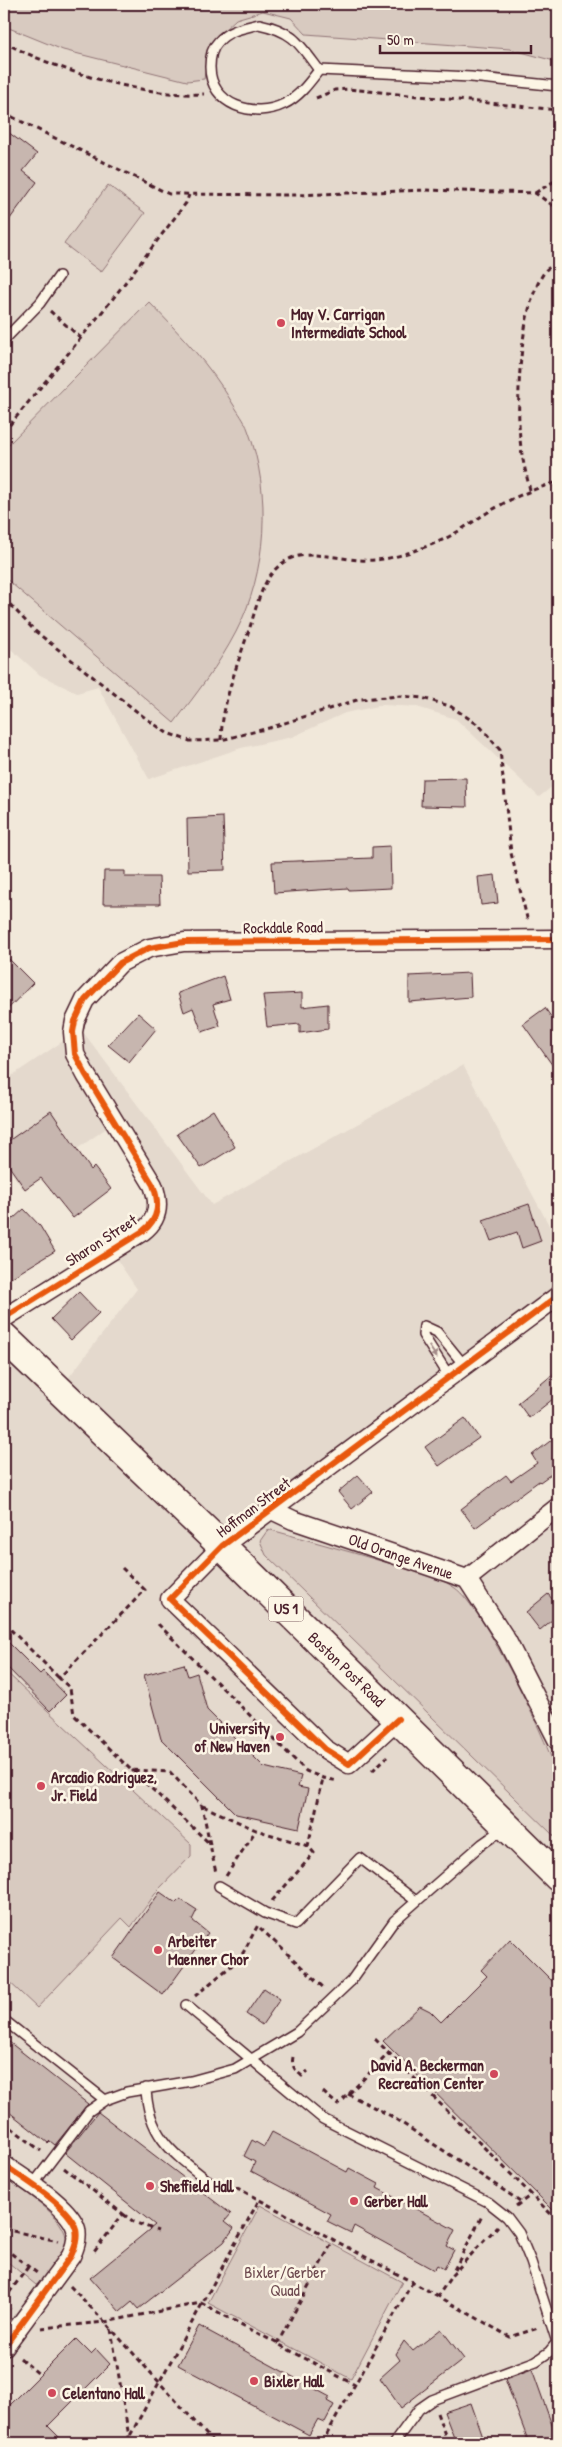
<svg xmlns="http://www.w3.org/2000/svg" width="562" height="2447" viewBox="0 0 562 2447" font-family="'Patrick Hand',sans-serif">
  <rect width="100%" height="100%" fill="#f1e8da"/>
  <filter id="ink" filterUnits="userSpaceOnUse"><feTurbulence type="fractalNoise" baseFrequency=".02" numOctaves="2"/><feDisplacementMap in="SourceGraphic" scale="10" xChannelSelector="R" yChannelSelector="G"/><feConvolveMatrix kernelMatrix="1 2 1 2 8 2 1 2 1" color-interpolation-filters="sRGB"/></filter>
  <g filter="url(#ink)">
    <path fill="#e4d9cd" d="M4 4H558V782L539 797 456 719 417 707 383 705 345 713 292 737 241 748 149 779 98 687 77 693 40 675 4 643Z
      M81 1029 212 1205 463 1065 558 1242V1296L273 1510 467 1579 558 1516V2443H4V1337L59 1390 137 1289 111 1251 158 1209 115 1122 22 1188 4 1161V1081Z"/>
    <path fill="#d8cac0" stroke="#917476" d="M4 4H558V62L510 49 306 34 291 18 263 11 236 19 210 43 204 79 187 81 63 50 4 26Z
      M108 185 145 213 101 272 64 244Z
      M149 302C180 334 210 365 233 404 238 412 245 421 248 430 272 493 267 573 236 632 219 665 196 694 174 723L4 577V449Z
      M271 1530C308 1540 344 1550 381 1561 406 1568 434 1573 455 1588 483 1607 548 1741 558 1777 562 1793 558 1820 558 1837L554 1836 266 1555 260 1541 267 1531Z
      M4 1670 191 1844V1856L158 1890 131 1927 122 1918 37 2008 4 1977Z
      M4 2177C22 2191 76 2221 65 2249 60 2261 48 2272 40 2283L36 2285 4 2259Z
      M260 2205 402 2282 351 2379 208 2303Z"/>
    <path fill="#c7b6af" stroke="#4a1f2b" d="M4 129 37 154 23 171 37 182 4 227Z
      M466 778 467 807 421 806 422 779Z
      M223 817 225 870 188 871 187 819Z
      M390 846 391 888 349 890 348 888 274 893 272 862 372 858V847Z
      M104 871H125V877H159L160 904H103Z
      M495 875 498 903 481 905 478 877Z
      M4 954 33 983 4 1013Z
      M470 973 471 997 409 1002V976Z
      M223 976 230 999 213 1004 220 1026 202 1032 193 1008 184 1012 178 993Z
      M302 993V1007L328 1004V1029L300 1033V1024L267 1027 263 995Z
      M545 1008 558 1027V1073L523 1024Z
      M138 1013 156 1029 129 1062 108 1045Z
      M213 1110 235 1147 201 1168 177 1134Z
      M51 1111 91 1170 94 1167 111 1189 73 1218 41 1178 25 1189 4 1159V1144Z
      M529 1204 541 1241 522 1248 517 1232 491 1241 483 1220Z
      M24 1209 40 1226 55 1251 4 1282V1227Z
      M79 1292 99 1313 71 1340 51 1319Z
      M558 1370V1395L529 1418 518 1403Z
      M465 1418 479 1438 439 1466 425 1447Z
      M558 1435V1469L540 1482 539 1481 475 1528 461 1509 506 1475 511 1481 537 1463 532 1455Z
      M358 1475 373 1492 352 1509 338 1492Z
      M548 1594 558 1606V1615L540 1630 526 1612Z
      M4 1638 40 1674 43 1671 66 1695 50 1711 4 1664Z
      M184 1664 188 1676 197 1673 207 1710 264 1767 301 1776 298 1787 308 1789 299 1828 236 1814 161 1739 144 1675Z
      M160 1892 176 1903 180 1899 197 1910 192 1920 208 1933 163 1995 113 1958Z
      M510 1939 558 1987V2215L383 2041 420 2006 430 2011 441 2022 487 1976 481 1970Z
      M264 1988 280 1999 262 2025 246 2014Z
      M4 2038 88 2104 55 2145 50 2141 48 2143 4 2108Z
      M98 2112 231 2214 225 2221 234 2228 224 2242 138 2309 132 2302 120 2312 90 2278 155 2225 65 2153Z
      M272 2132 347 2172 349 2168 379 2184 377 2188 455 2230 447 2246 454 2250 444 2269 437 2265 434 2270 354 2226 351 2233 327 2221 331 2214 251 2171 255 2162 244 2156 252 2140 264 2147Z
      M199 2326 330 2397 327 2401 334 2405 325 2422 318 2419 309 2435 178 2365Z
      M441 2329 464 2359 401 2408 380 2378 400 2360 396 2354 404 2341 413 2351Z
      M76 2339 91 2354 96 2349 110 2364 48 2426 65 2443H4V2411Z
      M532 2369 558 2442V2443H529L505 2379Z
      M471 2403 485 2443H456L444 2412Z"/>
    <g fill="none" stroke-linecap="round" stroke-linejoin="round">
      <defs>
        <path id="lane" d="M259 24C293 31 299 43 319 70 309 83 299 97 284 104 254 119 210 105 210 67 210 59 212 48 218 42 228 30 244 28 259 24Z
          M319 70 471 77 558 86
          M4 340 40 303 59 276
          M449 1376 423 1335 424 1326 437 1332 464 1365
          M219 1886 265 1913 296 1924 360 1858 416 1901
          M186 2005 323 2119 488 2202 507 2217 519 2233 531 2262 557 2342
          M4 2020 105 2100
          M146 2088C148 2141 179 2157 216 2187
          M32 2186 89 2111 105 2100 127 2092 191 2081 235 2069 297 2032 351 1981 394 1921 482 1844 505 1828
          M394 2443 419 2409 432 2400 536 2361 549 2352 558 2341"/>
        <path id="street" d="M4 1318 143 1231C159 1219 160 1204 153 1185L86 1075 75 1054 73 1032 75 1021 85 1000 120 963 149 948 184 942 558 939
          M272 1510 293 1520 467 1579 507 1641 558 1741
          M467 1579 558 1507
          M398 1719 349 1764 325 1749 170 1599 222 1546 558 1296
          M4 2165C23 2179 70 2206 76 2229 78 2239 75 2247 71 2256L4 2347"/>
        <path id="primary" d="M4 1337 222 1546 558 1877"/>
      </defs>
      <use href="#lane" stroke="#4a1f2b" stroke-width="12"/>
      <use href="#street" stroke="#4a1f2b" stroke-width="21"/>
      <use href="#primary" stroke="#4a1f2b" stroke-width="31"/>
      <path stroke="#4a1f2b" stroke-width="3" stroke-dasharray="5 4" stroke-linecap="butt" d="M4 42C57 71 143 97 204 94
        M316 98 335 90 349 89 558 110
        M4 113 169 194 296 195 426 190 535 193 558 209
        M535 193 558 179
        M50 311 81 338
        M4 432 111 301 186 203 189 195
        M530 490C526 473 521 455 520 438 516 396 520 303 546 270 549 267 555 264 558 261
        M4 598 35 631 140 714 167 733 190 741 221 740 269 728 360 699 401 696 422 698 450 706 480 726 500 750 511 853 528 922
        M221 740C222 702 238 663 250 627 255 611 260 591 269 577 276 567 286 558 299 556 324 552 350 562 375 560 394 559 416 550 433 544 457 535 476 518 499 506 518 495 537 488 558 482
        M4 1419 6 1442 4 1452
        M122 1568 145 1590 59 1678 70 1688 74 1715 131 1770 170 1772 202 1806 216 1873
        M4 1623 59 1678
        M158 1624 306 1771 323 1778 338 1781
        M132 1770 209 1843
        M372 1771 387 1757
        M203 1806 256 1830 308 1846
        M226 1876 256 1830
        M272 1901 314 1853 308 1846 323 1778
        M260 1928 325 1989
        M195 1996 231 1966 243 1953 258 1925
        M375 2039 558 2221
        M293 2057C291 2066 295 2070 302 2076L308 2071
        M323 2092 338 2105 389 2053
        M348 2094 391 2116 520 2201
        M4 2122 41 2151
        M64 2168 123 2214 94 2252
        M228 2183 438 2296
        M516 2206 531 2195
        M123 2214 134 2222 158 2231
        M498 2226 452 2275 438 2296 510 2337 538 2328
        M4 2229 58 2241
        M4 2248 37 2273
        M454 2270 482 2216
        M70 2286 105 2322 214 2443
        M4 2300 28 2267
        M4 2303 11 2309
        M41 2328 105 2322 201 2303 355 2385
        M111 2329 129 2437
        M277 2344 333 2241
        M20 2358 40 2375
        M437 2413 448 2443
        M126 2443 259 2200
        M322 2443 412 2283"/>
      <use href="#lane" stroke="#fcf5e5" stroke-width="9"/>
      <use href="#street" stroke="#fcf5e5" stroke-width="18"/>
      <use href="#primary" stroke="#fcf5e5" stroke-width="28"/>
      <defs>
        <path id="cycleway" d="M4 1318 143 1231C159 1219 160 1204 153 1185L86 1075 75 1054 73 1032 75 1021 85 1000 120 963 149 948 184 942 558 939
          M398 1719 349 1764 325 1749 170 1599 222 1546 558 1296
          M4 2165C23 2179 70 2206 76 2229 78 2239 75 2247 71 2256L4 2347"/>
      </defs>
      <use href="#cycleway" stroke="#fcf5e5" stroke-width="9"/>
      <use href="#cycleway" stroke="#e8590c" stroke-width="6"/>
    </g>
    <defs><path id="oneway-solid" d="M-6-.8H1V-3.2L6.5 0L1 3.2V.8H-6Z" transform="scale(1.25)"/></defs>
    <use fill="#a38a88" href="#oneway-solid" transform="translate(433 1352) rotate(56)"/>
  </g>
  <g fill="#d1495b" stroke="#fcf5e5" stroke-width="2">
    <circle cx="281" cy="323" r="5"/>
    <circle cx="280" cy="1737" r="5"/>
    <circle cx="41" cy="1786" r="5"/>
    <circle cx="158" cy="1950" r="5"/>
    <circle cx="494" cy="2074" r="5"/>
    <circle cx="150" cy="2186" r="5"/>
    <circle cx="354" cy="2201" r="5"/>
    <circle cx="254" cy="2381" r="5"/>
    <circle cx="52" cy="2393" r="5"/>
  </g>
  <g text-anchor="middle" stroke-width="5" stroke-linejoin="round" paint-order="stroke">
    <rect fill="#fcf5e5" stroke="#7f5f63" stroke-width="1" x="268.5" y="1596.5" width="35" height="25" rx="4"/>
    <g font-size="15" font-weight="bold" fill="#4a1f2b">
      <text x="286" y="1614">US 1</text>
    </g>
    <g font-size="16" font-weight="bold" fill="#4a1f2b" stroke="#fcf5e5" text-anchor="start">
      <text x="291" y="320">May V. Carrigan<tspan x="291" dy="18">Intermediate School</tspan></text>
      <text x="270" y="1734" text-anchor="end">University<tspan x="270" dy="18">of New Haven</tspan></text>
      <text x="51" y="1783">Arcadio Rodriguez,<tspan x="51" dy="18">Jr. Field</tspan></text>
      <text x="168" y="1947">Arbeiter<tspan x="168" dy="18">Maenner Chor</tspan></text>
      <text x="484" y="2071" text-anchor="end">David A. Beckerman<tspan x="484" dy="18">Recreation Center</tspan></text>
      <text x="160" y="2192">Sheffield Hall</text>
      <text x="364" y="2207">Gerber Hall</text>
      <text x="264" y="2387">Bixler Hall</text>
      <text x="62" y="2399">Celentano Hall</text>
    </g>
    <g font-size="16" fill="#4a1f2b" stroke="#fcf5e5">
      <text transform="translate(283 927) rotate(-1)" y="6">Rockdale Road</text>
      <text transform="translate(101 1240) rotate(-33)" y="6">Sharon Street</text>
      <text transform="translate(253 1507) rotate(-37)" y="6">Hoffman Street</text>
      <text transform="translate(401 1556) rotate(19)" y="6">Old Orange Avenue</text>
      <text transform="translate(347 1669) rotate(44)" y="6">Boston Post Road</text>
    </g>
    <g font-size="16" fill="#6e4a50" stroke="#fcf5e5">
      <text x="285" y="2278">Bixler/Gerber<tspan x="285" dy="18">Quad</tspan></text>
    </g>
  </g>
  <rect width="562" height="2447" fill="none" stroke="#fcf5e5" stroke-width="20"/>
  <rect x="10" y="10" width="542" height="2427" fill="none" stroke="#4a1f2b" stroke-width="2" filter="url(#ink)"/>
  <path d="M380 45v8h151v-8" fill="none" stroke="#4a1f2b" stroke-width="2.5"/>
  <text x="387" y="45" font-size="15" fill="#4a1f2b" stroke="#fcf5e5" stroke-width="4" paint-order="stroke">50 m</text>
</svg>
